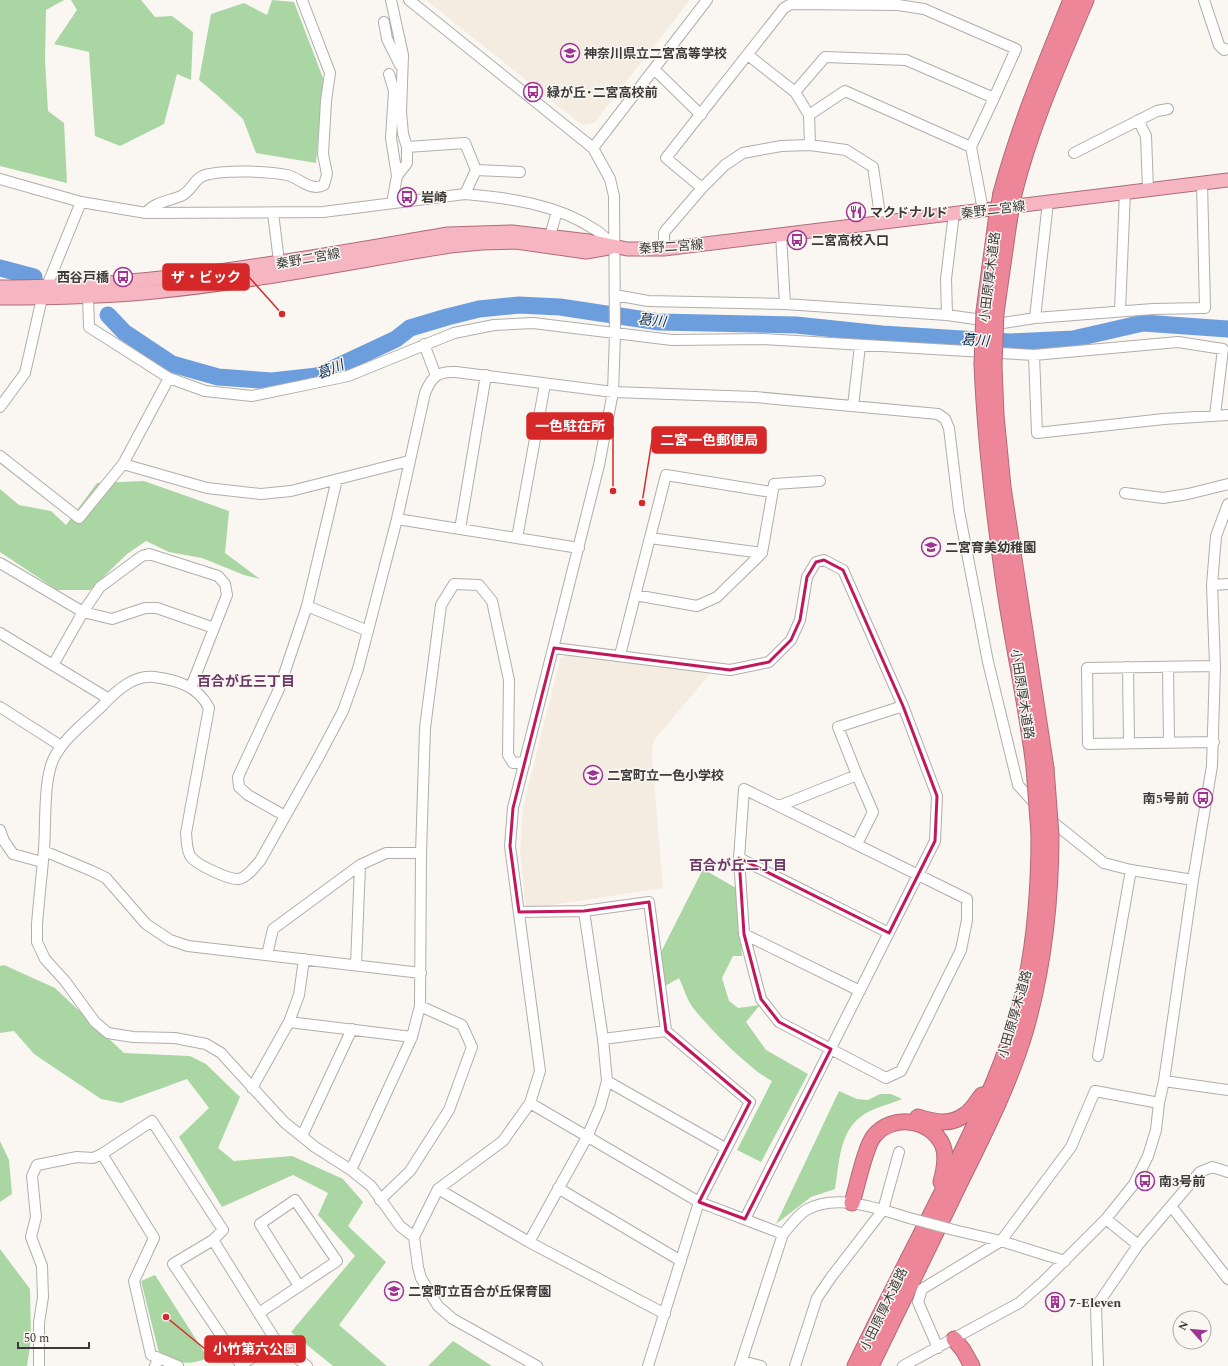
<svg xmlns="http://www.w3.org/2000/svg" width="1228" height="1366" viewBox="0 0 1228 1366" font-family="Spectral,'Noto Sans JP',serif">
  <rect width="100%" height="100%" fill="#faf7f3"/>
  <path fill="#f4ece1" d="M426 0H690L594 123 582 125Z
    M567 654 710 674 654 740 652 754 663 888 526 909 520 851 523 808 560 660Z"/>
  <path fill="#a9d6a3" d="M0 0H64L46 10 45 60 48 111 64 123 67 183 0 166Z
    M71 0H141L155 17 172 16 193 32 191 80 177 74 164 124 120 146 95 136 89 52 54 44 77 10Z
    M272 0 294 2 323 78 316 163 256 153 243 119 217 95 199 80 211 14 244 3 267 15Z
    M144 481 229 511 225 553 260 579 244 575 202 558 169 552 146 541 127 554 90 590H57L0 552V489L19 505 51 511 66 525 97 483Z
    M703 869 736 888 742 956H733L722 978 729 1001 738 1008 760 1005 746 1022 766 1050 808 1074 761 1162 737 1150 772 1081C749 1069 710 1029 694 1009 687 1001 684 988 679 978L665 986 661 952Z
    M4 965 55 988 124 1053 190 1056 206 1064 240 1097 218 1148 234 1161 292 1156 343 1179 363 1202 348 1226 386 1262 339 1325 387 1366H333L291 1332 355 1256 318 1215 328 1193 293 1175 222 1207 179 1137 209 1108 187 1079 121 1103 101 1099 34 1054 14 1031 0 1033V966Z
    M839 1091 857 1099 868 1100 880 1094H891L902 1099C891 1104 880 1106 870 1111 839 1126 840 1159 835 1189L811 1197 776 1224Z
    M0 1141 9 1160 12 1194 0 1202Z
    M0 1249 30 1289 31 1340 27 1366H0Z
    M155 1275 208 1358C186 1366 180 1364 159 1353L141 1281Z
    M453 1341 492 1366H428Z"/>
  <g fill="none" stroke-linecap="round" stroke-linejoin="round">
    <path stroke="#6c9ede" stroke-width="17" d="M0 268 34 277
      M108 315 124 332 172 364 218 377 272 381 317 376 396 339 410 328 447 317 479 309 519 305 560 307 659 322 796 325 882 334 1010 342 1073 339 1143 323 1228 329"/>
    <defs>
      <path id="minor" d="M391 0 403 55 401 112 403 134 407 147V163L397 176
        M409 0 593 148 610 179 614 196 615 334 613 392 599 465 513 808 510 846 540 1071 530 1103 503 1141 438 1189 414 1237 418 1267 421 1278 438 1306 453 1319 537 1366
        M1204 0 1219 45 1224 50 1228 49
        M384 22 387 39 400 65
        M748 55 795 92 809 115 810 145
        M655 70 701 115
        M389 74 394 91 391 138 397 176 392 203
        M795 92 825 57 906 60 994 98 971 147 845 91 809 115
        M1138 120 1146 136 1148 189
        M407 147 465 143 476 170 520 172
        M971 147 983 210
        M593 148 707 0
        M1074 153 1157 111 1168 109
        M0 179 81 202 146 213 323 212 465 194C509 198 556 204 594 229 602 233 608 241 615 247
        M702 188 666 158 784 8 791 4 898 5 924 9 1016 49 994 98
        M465 194 476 170
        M1048 202 1035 318 1153 309 1205 308 1202 183
        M146 213C154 202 169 201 181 196 194 190 193 176 210 174 228 170 269 171 287 175 300 178 310 192 324 185L327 174 323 154 326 101 330 73 302 0
        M273 213 280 269
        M781 234 785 304
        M550 236 557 211
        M664 249V233L666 230 702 188 725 165 743 153 781 146 810 145 846 150 873 167 881 222
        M615 295 648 301 785 304 947 315 1003 323 1035 318
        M88 296 89 327 169 378 205 391 252 396 348 376 454 333 494 325 533 323 672 340 762 339 1034 355 1178 342 1223 349 1215 415
        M1120 311 1125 192
        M947 315 946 279 954 213
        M424 344 436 376
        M1034 355 1037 433 1164 419 1228 415
        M853 406 860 346
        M0 407 25 373 42 298 81 202
        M0 456 79 518 123 464 169 378
        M123 464 207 488 261 494 291 491 409 461
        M1125 493 1163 498 1188 494 1228 484
        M397 519 579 548
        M460 529 486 375
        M517 538 545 384
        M650 538 762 553
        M0 563 83 612 112 619 145 608H157L214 628
        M1212 585 1228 584
        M635 595 697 606 717 597 762 553 774 484 820 481
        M307 606 368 631
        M0 633 109 699
        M554 648 730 670 769 662 791 640 800 620 807 577 816 562 824 560 843 570 903 706 937 796 935 841 745 1219
        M620 655 666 475 771 492
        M53 665 83 612 100 587 142 556 149 554 218 576 225 584 227 595 191 687
        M1128 667 1129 743
        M1168 667 1169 742
        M0 707 61 746
        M1214 742 1088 744 1087 668 1215 666
        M744 789 967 899V920L961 950 901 1071 886 1078 779 1022 761 999 744 934 739 858Z
        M779 806 857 775 838 727 903 706
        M285 816 248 795 239 787 238 777 279 689 307 606 337 479
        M1049 819 1104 863 1131 870 1193 880
        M0 830 4 841 13 854 42 862
        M857 844 873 812 857 775
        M44 851 92 871 106 878 146 924 170 940 188 946 421 973
        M739 858 889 933
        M519 912 584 911 649 902 666 1031 750 1102 699 1202 648 1366
        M744 934 860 991
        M267 955 273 929 360 865 386 853H421
        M356 965 360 865
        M289 1022 412 1037
        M603 1039 666 1031
        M1098 1056 1131 870
        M607 1081 725 1148
        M1164 1081 1228 1090
        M252 1088 289 1022 299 995 304 959
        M530 1103 699 1202 783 1234
        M302 1136 352 1029
        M351 1170 412 1037 420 1006 421 853 425 728 441 605 454 584 479 585 492 601 509 680 508 755 513 763 525 762
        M558 1188 681 1261
        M438 1189 529 1242 665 1314
        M380 1200 410 1171 449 1110 472 1047 462 1025 420 1006
        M1171 1206 1200 1172 1212 1167 1228 1172
        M1106 1219 1138 1245
        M954 1230 1001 1241 1065 1261
        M414 1237 400 1226 371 1186 351 1170 315 1147 284 1122 221 1053 206 1044 175 1038 133 1037 108 1033 95 1022 65 981 45 959 37 942V924C39 899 42 874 44 849 46 823 43 777 55 756 66 736 87 721 103 705 116 691 133 675 154 677 177 680 198 686 209 708L186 833C187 841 186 850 191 857 197 865 229 880 239 879 248 877 254 867 260 861L318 758 343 711 358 669 397 519 425 393C432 376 438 371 456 372L613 392 755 397 938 414 945 419 949 428 959 511 988 662 1018 785 1038 807
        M213 1240 173 1264 241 1365
        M529 1242 587 1137 600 1107 607 1081 603 1039 584 911
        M259 1313 337 1261 295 1200 260 1224 299 1286
        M938 1348 918 1302 922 1289 1001 1241 1071 1147 1095 1091 1159 1103
        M159 1358 178 1366
        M742 1361 761 1366
        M39 1366V1323L43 1297 42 1266 31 1237 36 1217 32 1176 37 1165 77 1157 93 1158 102 1154
        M155 1366 159 1358 151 1355 134 1281 154 1238 102 1154 152 1121 223 1230 213 1240 276 1341 307 1366
        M240 1366 276 1341
        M740 1366 783 1234C790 1226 797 1216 806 1210 839 1192 881 1210 913 1219
        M795 1366 817 1298 832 1276 883 1210 899 1152
        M903 1366 1019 1303 1043 1282 1106 1219 1134 1184 1148 1156 1156 1130 1159 1103 1164 1081 1193 880 1212 766 1215 666 1212 585 1216 536 1228 504
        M1098 1366 1096 1307 1138 1245 1171 1206 1228 1279"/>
      <path id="major" d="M0 287C151 288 299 259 448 234L512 232 589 241 627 249H664L1228 180
        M0 298C51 298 103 297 154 292 254 282 352 262 450 246L482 243 516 242 586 252 609 248"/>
      <path id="highway" d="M1001 193C1019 126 1045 64 1071 0
        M1014 194C1031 126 1059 64 1086 0
        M984 311 996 221
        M996 313 1009 222
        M982 364C985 440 994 515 1005 591 1014 650 1027 708 1034 767
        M994 365 996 415 1003 487 1046 768
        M918 1117C934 1122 951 1126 966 1114 972 1110 977 1101 982 1095
        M852 1203C857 1187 865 1147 874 1136 892 1114 931 1118 943 1146 947 1157 944 1171 941 1182
        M954 1339 963 1350 972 1366
        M855 1366C886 1301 920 1237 952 1172 982 1111 1012 1048 1026 981 1036 932 1039 883 1039 834
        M871 1366C900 1306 929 1246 958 1187 983 1136 1010 1084 1026 1029 1044 965 1051 901 1051 835"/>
    </defs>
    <use href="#minor" stroke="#b1aeaa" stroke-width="12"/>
    <use href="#major" stroke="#af6b77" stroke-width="15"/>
    <use href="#highway" stroke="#af6b77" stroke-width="17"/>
    <use href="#minor" stroke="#fff" stroke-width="10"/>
    <use href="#major" stroke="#f5b6c2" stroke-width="13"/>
    <use href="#highway" stroke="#ee8699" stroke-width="15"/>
    <defs>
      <path id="minor-bridge" d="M913 1219 954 1230"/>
      <path id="highway-bridge" d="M996 221 1001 193
        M1009 222 1014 194
        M982 364 984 311
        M994 365 996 313
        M1034 767 1039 834
        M1046 768 1051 835"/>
    </defs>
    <use href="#minor-bridge" stroke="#b1aeaa" stroke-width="12" stroke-linecap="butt"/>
    <use href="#highway-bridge" stroke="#af6b77" stroke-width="17" stroke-linecap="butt"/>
    <use href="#minor-bridge" stroke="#fff" stroke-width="10"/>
    <use href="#highway-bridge" stroke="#ee8699" stroke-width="15"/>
  </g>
  <path fill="none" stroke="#c2185b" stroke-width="3" stroke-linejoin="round" d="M824 560 843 570 903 706 937 796 935 841 889 933 739 858 744 934 761 999 779 1022 831 1049 745 1219 699 1202 750 1102 666 1031 649 902 584 911 519 912 510 846 513 808 554 648 730 670 769 662 791 640 800 620 807 577 816 562Z"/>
  <defs>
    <symbol id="school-ring" viewBox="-11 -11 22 22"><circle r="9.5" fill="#faf7f3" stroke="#9e3394" stroke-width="1.5"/><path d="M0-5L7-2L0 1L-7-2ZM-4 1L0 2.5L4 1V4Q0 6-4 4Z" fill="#9e3394"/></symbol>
    <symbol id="bus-ring" viewBox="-11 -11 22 22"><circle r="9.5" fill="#faf7f3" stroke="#9e3394" stroke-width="1.5"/><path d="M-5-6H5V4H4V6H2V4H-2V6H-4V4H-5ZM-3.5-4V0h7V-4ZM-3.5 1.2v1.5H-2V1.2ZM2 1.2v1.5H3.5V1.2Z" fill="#9e3394"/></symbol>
    <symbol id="restaurant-ring" viewBox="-11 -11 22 22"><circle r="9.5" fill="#faf7f3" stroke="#9e3394" stroke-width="1.5"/><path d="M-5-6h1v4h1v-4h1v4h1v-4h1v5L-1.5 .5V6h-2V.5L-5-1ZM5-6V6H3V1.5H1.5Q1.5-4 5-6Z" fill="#9e3394"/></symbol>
    <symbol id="building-ring" viewBox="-11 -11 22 22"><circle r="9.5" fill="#faf7f3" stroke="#9e3394" stroke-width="1.5"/><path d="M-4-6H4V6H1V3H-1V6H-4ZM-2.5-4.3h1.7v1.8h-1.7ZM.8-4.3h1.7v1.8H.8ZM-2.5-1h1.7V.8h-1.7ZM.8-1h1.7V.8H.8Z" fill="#9e3394"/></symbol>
  </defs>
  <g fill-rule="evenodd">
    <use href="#school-ring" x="559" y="42" width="22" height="22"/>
    <use href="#bus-ring" x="522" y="81" width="22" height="22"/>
    <use href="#bus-ring" x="396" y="186" width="22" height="22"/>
    <use href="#restaurant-ring" x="845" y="201" width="22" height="22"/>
    <use href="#bus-ring" x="786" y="229" width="22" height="22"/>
    <use href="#bus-ring" x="112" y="266" width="22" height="22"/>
    <use href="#school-ring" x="920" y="536" width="22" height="22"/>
    <use href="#school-ring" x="582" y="764" width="22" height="22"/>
    <use href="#bus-ring" x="1192" y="787" width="22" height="22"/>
    <use href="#bus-ring" x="1134" y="1170" width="22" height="22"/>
    <use href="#school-ring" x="383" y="1280" width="22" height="22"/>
    <use href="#building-ring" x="1044" y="1291" width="22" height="22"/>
  </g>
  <g text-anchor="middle" stroke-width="3" stroke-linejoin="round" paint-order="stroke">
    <g font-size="13" font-weight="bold" fill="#3b3a39" stroke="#faf7f3" text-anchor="start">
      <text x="584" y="58">神奈川県立二宮高等学校</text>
      <text x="547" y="97">緑が丘･二宮高校前</text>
      <text x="421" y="202">岩崎</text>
      <text x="870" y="217">マクドナルド</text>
      <text x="811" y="245">二宮高校入口</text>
      <text x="109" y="282" text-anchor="end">西谷戸橋</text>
      <text x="945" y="552">二宮育美幼稚園</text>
      <text x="607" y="780">二宮町立一色小学校</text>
      <text x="1189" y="803" text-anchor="end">南5号前</text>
      <text x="1159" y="1186">南3号前</text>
      <text x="408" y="1296">二宮町立百合が丘保育園</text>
      <text x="1069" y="1307">7-Eleven</text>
    </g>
    <g font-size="13" fill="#3b3a39" stroke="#faf7f3">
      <text transform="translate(993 209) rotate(-7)" y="5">秦野二宮線</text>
      <text transform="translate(671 246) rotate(-4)" y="5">秦野二宮線</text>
      <text transform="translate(308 258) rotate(-10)" y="5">秦野二宮線</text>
      <text transform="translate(989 277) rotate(-83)" y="5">小田原厚木道路</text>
      <text transform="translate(1023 694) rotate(81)" y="5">小田原厚木道路</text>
      <text transform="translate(1014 1014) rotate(-74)" y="5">小田原厚木道路</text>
      <text transform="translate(883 1309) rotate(-64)" y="5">小田原厚木道路</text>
    </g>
    <g font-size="14" font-style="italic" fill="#062a52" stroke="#faf7f3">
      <text transform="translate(652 320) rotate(6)" y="5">葛川</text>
      <text transform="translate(975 340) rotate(4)" y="5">葛川</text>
      <text transform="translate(330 369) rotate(-22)" y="5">葛川</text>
    </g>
    <g font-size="14" font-weight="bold" fill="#6c3766" stroke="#faf7f3">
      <text x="246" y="686">百合が丘三丁目</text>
      <text x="738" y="870">百合が丘二丁目</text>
    </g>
  </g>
  <path fill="none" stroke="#d62828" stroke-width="1.5" d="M282 314L249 277M613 491L613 426M642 503L652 440M166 1317L205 1349"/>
  <g fill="#d62828" stroke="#faf7f3" stroke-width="1.5">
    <circle cx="282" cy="314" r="4"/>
    <circle cx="613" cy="491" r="4"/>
    <circle cx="642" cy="503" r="4"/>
    <circle cx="166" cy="1317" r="4"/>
  </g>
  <g fill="#d62828" stroke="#d62828" stroke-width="1.5">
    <rect x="163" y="264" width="86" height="26" rx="4"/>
    <rect x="527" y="413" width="86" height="26" rx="4"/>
    <rect x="652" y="427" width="114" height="26" rx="4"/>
    <rect x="205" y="1336" width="100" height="26" rx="4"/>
  </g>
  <g font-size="14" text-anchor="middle" font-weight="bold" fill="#fff">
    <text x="206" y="282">ザ・ビック</text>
    <text x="570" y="431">一色駐在所</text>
    <text x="709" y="445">二宮一色郵便局</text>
    <text x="255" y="1354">小竹第六公園</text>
  </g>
  <g transform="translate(1192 1330) rotate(297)"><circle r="19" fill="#faf7f3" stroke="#aeaba9"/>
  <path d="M0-3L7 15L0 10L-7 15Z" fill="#9e3394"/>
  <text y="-6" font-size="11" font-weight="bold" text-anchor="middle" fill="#3b3a39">N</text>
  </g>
  <path d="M18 1342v6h71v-6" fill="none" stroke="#3b3a39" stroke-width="2"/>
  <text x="24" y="1342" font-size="12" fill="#3b3a39" stroke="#faf7f3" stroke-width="3" paint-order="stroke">50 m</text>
</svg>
